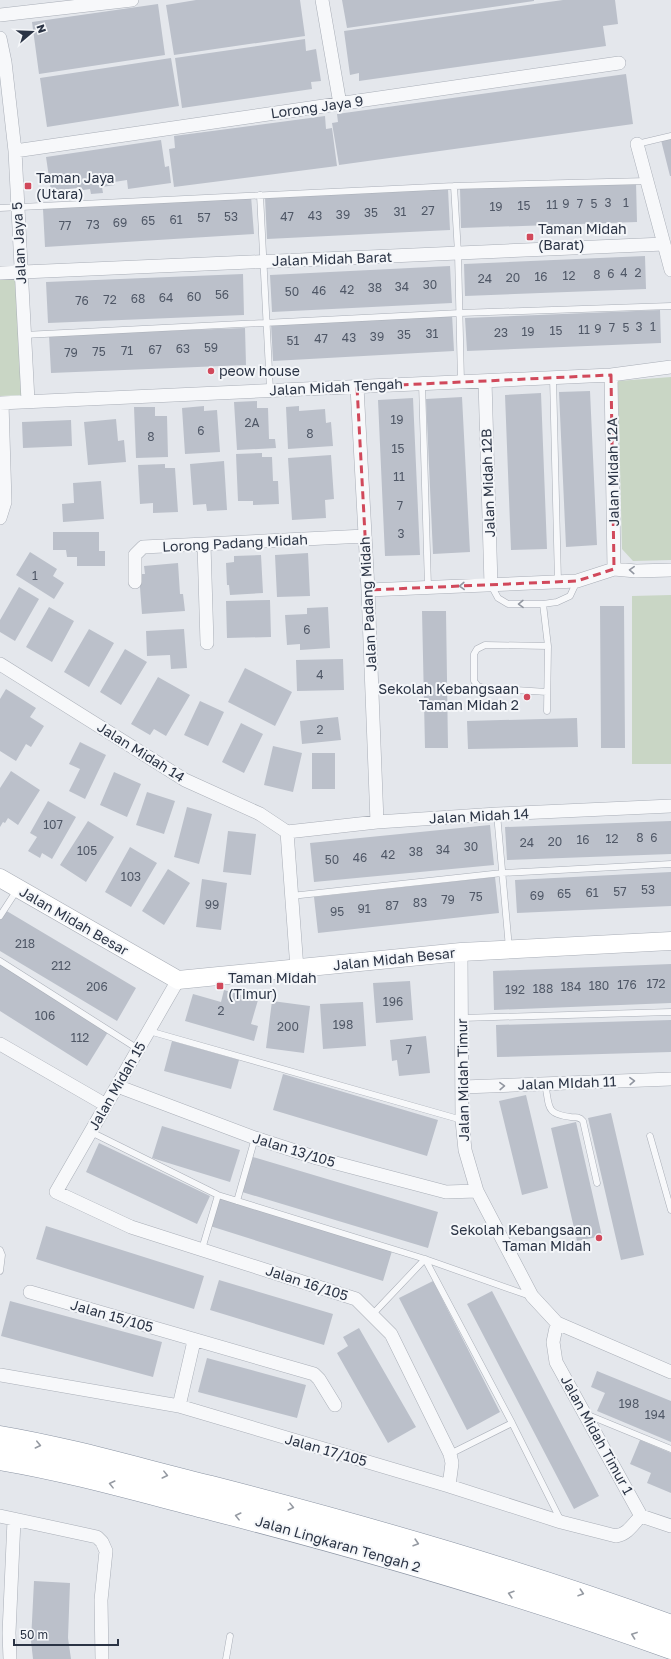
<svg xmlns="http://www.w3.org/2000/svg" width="671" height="1659" viewBox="0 0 671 1659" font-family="'Golos Text',sans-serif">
  <rect width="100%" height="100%" fill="#e4e7ec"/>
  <path fill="#c9d6c5" d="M15 276 23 395 0 396V277Z
    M671 377V560L633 561 622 549 618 381Z
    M671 595V764H632V596Z"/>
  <path fill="#bbc0ca" d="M196 0H300L305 36 174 55 166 5Z
    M342 0H534V1L347 28Z
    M563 0H615L618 24 603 26 606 46 359 81V73L350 75 344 31Z
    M158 4 165 55 39 74 32 22Z
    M305 39 306 51 316 49 321 81 311 82 312 89 182 108 175 58Z
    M171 58 179 106 47 127 40 78Z
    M626 74 633 124 339 165 332 123 338 122 337 114Z
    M325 116 326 129 332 128 337 166 174 187 169 149 175 148 174 136Z
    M671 138V176H670L661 140Z
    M161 140 165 167 169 166 171 183 128 189 127 180 114 182 115 185 102 187 103 193 91 194 90 189 77 191V188L51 191 46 157Z
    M636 182 637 222 461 228 460 188Z
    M448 189 450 230 267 239 265 197Z
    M251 196 254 234 45 247 43 209Z
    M645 256 646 289 465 296 464 264Z
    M450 266 452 303 272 312 270 275Z
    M243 274 244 315 48 323 46 282Z
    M660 310 661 343 467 351 465 318Z
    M452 314 454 351 273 361 271 323Z
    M245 328 246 365 51 373 49 335Z
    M590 391 597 545 566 547 559 392Z
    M541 393 547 549 511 550 505 395Z
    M462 397 470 552 433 554 426 399Z
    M413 398 420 555 385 556 378 400Z
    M257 401V408H268L269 439H275L276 448 237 450 234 402Z
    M204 406V411L217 410 220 452 185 454 182 408Z
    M299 406V411L325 409 326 423 331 422 333 446 288 449 286 407Z
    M134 407H155V416H167L168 457 136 458Z
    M116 419 118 441 124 440 126 462 88 465 84 422Z
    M71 420 72 446 23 448 22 422Z
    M262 453V457H272L273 481H278L279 504 253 505V501H238L236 454Z
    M331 455 334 499 325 500 326 518 292 520 288 458Z
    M224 461 227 510 207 511 206 504 193 505 190 464Z
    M165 464V468H175L178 512 153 513V503L140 504 138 465Z
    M101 481 104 519 63 522 62 504 74 503 73 483Z
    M53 532H99V551H105V566H77V557H67L66 550H53Z
    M30 552 57 569 53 576 64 583 54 599 16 575Z
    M308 553 310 596 277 597 275 555Z
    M261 555 263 593 230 595 229 585H227L226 563 234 562V556Z
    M178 563 180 594H183L185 611 142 614 139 574H145L144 566Z
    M19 587 39 599 15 641 0 632V620Z
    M270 600 271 637 227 638 226 601Z
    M600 606H624L625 748H601Z
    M49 607 74 621 52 662 26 647Z
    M328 607 330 648 300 650V644L287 645 285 615 307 614V608Z
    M422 611H446L448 748H425Z
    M89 629 114 643 89 687 64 672Z
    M184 629 187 668 171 669 170 655 147 656 146 631Z
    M125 649 147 662 121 705 100 692Z
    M343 659 344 690 297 691 296 660Z
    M245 668 292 692 275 726 228 702Z
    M158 677 190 695 166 736 154 729 150 735 131 724Z
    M6 689 36 708 30 717 44 726 31 747 26 744 16 761 0 751V699Z
    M200 701 224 712 208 746 184 735Z
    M338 717 341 740 302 744 300 721Z
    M577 718 578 747 468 749 467 721Z
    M241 723 263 734 244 773 222 762Z
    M80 742 106 755 85 799 69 791 80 769 69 764Z
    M273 746 302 753 293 792 264 785Z
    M312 753H335V789H312Z
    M11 771 40 790 18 825 8 818 5 823 3 822 0 827V788Z
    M114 772 141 784 127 817 100 805Z
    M147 792 175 801 164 834 136 825Z
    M48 801 76 817 52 859 42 853 40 858 28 851 37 837 30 833Z
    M187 807 212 814 199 864 174 857Z
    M88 821 114 837 86 882 60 865Z
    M671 821V854L507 860 505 827Z
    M490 825 494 865 314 882 310 843Z
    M228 831 256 834 251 875 223 872Z
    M130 847 157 863 131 907 105 892Z
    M168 869 190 883 164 925 142 911Z
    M671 872V906L517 913 515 880Z
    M495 877 499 913 318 933 314 897Z
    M202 879 227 883 221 930 196 927Z
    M5 910 136 988 117 1021 0 951V918Z
    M0 964 108 1032 87 1066 0 1011Z
    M671 964V1003L494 1010 493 971Z
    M410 981 413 1020 376 1023 373 983Z
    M224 990 258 1000 251 1024 258 1026 254 1041 185 1021 193 994 221 1002Z
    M272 1001 310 1006 304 1053 266 1048Z
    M363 1002 366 1046 323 1049 320 1004Z
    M671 1020V1052L497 1057 496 1025Z
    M426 1036 430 1073 399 1076 397 1060 392 1061 390 1040Z
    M172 1041 239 1060 231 1089 164 1071Z
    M283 1074 438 1120 427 1156 273 1110Z
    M526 1095 548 1188 522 1195 499 1101Z
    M611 1113 644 1255 621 1260 588 1118Z
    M576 1122 602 1236 577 1241 551 1128Z
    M162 1126 240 1150 230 1182 152 1158Z
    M99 1143 210 1196 197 1224 86 1172Z
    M253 1157 438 1212 428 1248 242 1192Z
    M219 1197 392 1251 383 1281 210 1226Z
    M46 1226 204 1276 194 1309 36 1259Z
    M219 1280 333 1314 324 1345 210 1310Z
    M433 1281 500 1412 467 1430 399 1298Z
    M492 1291 599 1496 574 1509 467 1304Z
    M10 1301 162 1342 153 1377 1 1336Z
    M359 1328 416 1427 388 1443 337 1353 348 1346 343 1337Z
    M207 1358 306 1385 297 1418 198 1392Z
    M597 1371 671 1401V1442L597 1411 605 1393 591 1387Z
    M640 1440 671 1453V1493L647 1483 651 1473 630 1464Z
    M34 1581 70 1583 68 1638 71 1659H33L31 1641Z"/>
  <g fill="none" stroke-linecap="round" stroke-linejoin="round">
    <defs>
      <path id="lane" d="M637 144 671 136
        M454 186 458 253 461 382
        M260 195 270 390
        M0 208 454 186 647 181
        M24 335 460 313 671 306
        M553 377 558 582
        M422 383 428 587
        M491 585 498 598 508 604H543L557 602 570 596 577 581
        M543 604 548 646 547 711
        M547 692 484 688 478 686 474 681V654L477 649 485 645 548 646
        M497 814 509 948
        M291 896 502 873 671 864
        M0 916 17 890
        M0 961 138 1049
        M462 1018 671 1012
        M149 1031 462 1120
        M545 1084C550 1107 545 1114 571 1117 576 1117 580 1117 583 1121L597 1183
        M91 1132 218 1195 425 1259 530 1296
        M650 1136 671 1210
        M237 1201 255 1138
        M202 1249 218 1195
        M0 1250 2 1255 0 1271
        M425 1259 512 1423
        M371 1316 425 1259
        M588 1415 671 1449
        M450 1454 512 1423 561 1521
        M226 1659 230 1636"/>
      <path id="street" d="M322 0 340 104
        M0 15 132 0
        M0 38 5 62 15 151 28 401
        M637 144 671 270
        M15 151 619 63
        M0 273 664 244
        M611 375 614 569
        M485 381 491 585
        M357 387 368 590 377 822
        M0 403 611 375 671 367
        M0 518 5 502 2 403
        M204 545 207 643
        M135 582V555L143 547 365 536
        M368 590 577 581 614 569 636 571 671 570
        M0 664 185 780 260 814 287 832 377 822 497 814 671 806
        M287 832 297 969
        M461 952 462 1120 465 1150 477 1191 532 1296 557 1323 671 1372
        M178 980 56 1192 131 1227 356 1299 391 1334 450 1454 452 1463 449 1486
        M0 1044 106 1105
        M117 1086 255 1138 317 1158 446 1192 477 1191
        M463 1087 671 1079
        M30 1292 314 1374 319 1379 335 1405
        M557 1323 553 1342 556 1362 641 1516 671 1526
        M0 1375 179 1406 449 1486 561 1522 616 1536C628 1534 633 1524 641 1516
        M179 1406 194 1341
        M0 1516 97 1537 102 1542 106 1551 101 1600 102 1659
        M10 1659 9 1633 14 1520"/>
      <path id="secondary" d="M0 878 178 980 461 952 671 941"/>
      <path id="highway" d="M0 1437C71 1449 141 1470 211 1487 367 1527 521 1571 671 1626
        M0 1459C72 1471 144 1492 215 1510 369 1550 522 1594 671 1648"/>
    </defs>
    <use href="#lane" stroke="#a9aeb7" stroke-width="7"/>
    <use href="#street" stroke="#a9aeb7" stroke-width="14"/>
    <use href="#secondary" stroke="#a9aeb7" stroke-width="19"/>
    <use href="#highway" stroke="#8b94a3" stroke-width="23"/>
    <use href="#lane" stroke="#f7f8fa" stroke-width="6"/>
    <use href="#street" stroke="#f7f8fa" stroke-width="13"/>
    <use href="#secondary" stroke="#fff" stroke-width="18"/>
    <use href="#highway" stroke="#fff" stroke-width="22"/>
  </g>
  <defs><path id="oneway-chevron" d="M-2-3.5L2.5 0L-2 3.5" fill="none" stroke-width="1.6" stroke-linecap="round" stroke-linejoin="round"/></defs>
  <g stroke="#9196a0">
    <use href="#oneway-chevron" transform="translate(632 570) rotate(-177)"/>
    <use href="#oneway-chevron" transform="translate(462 586) rotate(178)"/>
    <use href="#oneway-chevron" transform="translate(521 604) rotate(179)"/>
    <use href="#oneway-chevron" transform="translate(632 1081) rotate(-2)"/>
    <use href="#oneway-chevron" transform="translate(502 1086) rotate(-2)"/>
  </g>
  <g stroke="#959aa2">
    <use href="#oneway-chevron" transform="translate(38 1445) rotate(13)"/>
    <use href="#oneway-chevron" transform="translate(165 1475) rotate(14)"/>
    <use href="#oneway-chevron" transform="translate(112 1484) rotate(-166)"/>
    <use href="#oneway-chevron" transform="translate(291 1507) rotate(14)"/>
    <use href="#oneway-chevron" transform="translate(238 1516) rotate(-166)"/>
    <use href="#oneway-chevron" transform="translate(416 1543) rotate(17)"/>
    <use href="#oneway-chevron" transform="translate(581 1593) rotate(18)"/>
    <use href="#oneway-chevron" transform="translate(511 1594) rotate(-163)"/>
    <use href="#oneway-chevron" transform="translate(634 1635) rotate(-160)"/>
  </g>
  <path fill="none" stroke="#d1495b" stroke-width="3" stroke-dasharray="8 5" stroke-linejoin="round" d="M611 375 614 569 577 581 368 590 357 387Z"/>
  <g fill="#d1495b" stroke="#f4f6f9" stroke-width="1.5">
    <rect x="24" y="182" width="8" height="8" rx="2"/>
    <rect x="526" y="233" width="8" height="8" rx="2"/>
    <circle cx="211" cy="371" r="4"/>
    <circle cx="527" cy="697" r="4"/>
    <rect x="216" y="982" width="8" height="8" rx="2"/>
    <circle cx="599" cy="1238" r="4"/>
  </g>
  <g text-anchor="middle" stroke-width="4" stroke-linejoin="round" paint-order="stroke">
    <g font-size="12" fill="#4f5766">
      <text x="608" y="207">3</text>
      <text x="626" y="207">1</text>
      <text x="566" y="208">9</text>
      <text x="580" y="208">7</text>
      <text x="594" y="208">5</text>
      <text x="552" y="209">11</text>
      <text x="524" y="210">15</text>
      <text x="496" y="211">19</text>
      <text x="428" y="215">27</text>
      <text x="400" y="216">31</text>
      <text x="371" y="217">35</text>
      <text x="343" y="219">39</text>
      <text x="315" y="220">43</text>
      <text x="231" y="221">53</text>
      <text x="287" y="221">47</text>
      <text x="204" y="222">57</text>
      <text x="176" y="224">61</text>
      <text x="148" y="225">65</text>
      <text x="120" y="227">69</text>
      <text x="93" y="229">73</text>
      <text x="65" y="230">77</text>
      <text x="624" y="277">4</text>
      <text x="638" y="277">2</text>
      <text x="611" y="278">6</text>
      <text x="597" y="279">8</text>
      <text x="569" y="280">12</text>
      <text x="541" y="281">16</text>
      <text x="513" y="282">20</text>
      <text x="485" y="283">24</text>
      <text x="430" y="289">30</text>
      <text x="402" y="291">34</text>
      <text x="375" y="292">38</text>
      <text x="347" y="294">42</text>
      <text x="319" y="295">46</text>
      <text x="292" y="296">50</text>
      <text x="222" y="299">56</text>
      <text x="194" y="301">60</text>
      <text x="166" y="302">64</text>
      <text x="138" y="303">68</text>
      <text x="110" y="304">72</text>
      <text x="82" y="305">76</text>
      <text x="639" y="331">3</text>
      <text x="653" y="331">1</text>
      <text x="612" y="332">7</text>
      <text x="626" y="332">5</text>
      <text x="598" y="333">9</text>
      <text x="584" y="334">11</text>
      <text x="556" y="335">15</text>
      <text x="528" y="336">19</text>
      <text x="501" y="337">23</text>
      <text x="432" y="338">31</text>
      <text x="404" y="339">35</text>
      <text x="377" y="341">39</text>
      <text x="349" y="342">43</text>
      <text x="321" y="343">47</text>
      <text x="293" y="345">51</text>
      <text x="211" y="352">59</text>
      <text x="183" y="353">63</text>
      <text x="155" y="354">67</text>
      <text x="127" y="355">71</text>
      <text x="99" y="356">75</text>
      <text x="71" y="357">79</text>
      <text x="397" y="424">19</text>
      <text x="252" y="427">2A</text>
      <text x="201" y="435">6</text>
      <text x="310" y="438">8</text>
      <text x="151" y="441">8</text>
      <text x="398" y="453">15</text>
      <text x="399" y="481">11</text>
      <text x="400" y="510">7</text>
      <text x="401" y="538">3</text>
      <text x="35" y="580">1</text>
      <text x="307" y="634">6</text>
      <text x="320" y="679">4</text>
      <text x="320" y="734">2</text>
      <text x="53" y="829">107</text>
      <text x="640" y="842">8</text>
      <text x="654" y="842">6</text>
      <text x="612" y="843">12</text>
      <text x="583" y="844">16</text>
      <text x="555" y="846">20</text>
      <text x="527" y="847">24</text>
      <text x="471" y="851">30</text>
      <text x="443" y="854">34</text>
      <text x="87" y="855">105</text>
      <text x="416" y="856">38</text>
      <text x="388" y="859">42</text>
      <text x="360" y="862">46</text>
      <text x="332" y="864">50</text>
      <text x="131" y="881">103</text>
      <text x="648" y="894">53</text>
      <text x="620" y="896">57</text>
      <text x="592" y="897">61</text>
      <text x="564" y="898">65</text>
      <text x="537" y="900">69</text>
      <text x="476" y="901">75</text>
      <text x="448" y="904">79</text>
      <text x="420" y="907">83</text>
      <text x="212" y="909">99</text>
      <text x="392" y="910">87</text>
      <text x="364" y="913">91</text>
      <text x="337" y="916">95</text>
      <text x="25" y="948">218</text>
      <text x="61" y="970">212</text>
      <text x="656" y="988">172</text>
      <text x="627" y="989">176</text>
      <text x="599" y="990">180</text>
      <text x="97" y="991">206</text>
      <text x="571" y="991">184</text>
      <text x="543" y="993">188</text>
      <text x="515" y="994">192</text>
      <text x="393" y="1006">196</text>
      <text x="221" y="1015">2</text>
      <text x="45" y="1020">106</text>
      <text x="343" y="1029">198</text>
      <text x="288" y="1031">200</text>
      <text x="80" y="1042">112</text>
      <text x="409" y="1054">7</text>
      <text x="629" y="1408">198</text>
      <text x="655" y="1419">194</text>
    </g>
    <g font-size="14" fill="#2b3445" stroke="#f4f6f9">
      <text transform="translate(317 107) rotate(-8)" y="5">Lorong Jaya 9</text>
      <text transform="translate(19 243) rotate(-93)" y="5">Jalan Jaya 5</text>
      <text transform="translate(332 259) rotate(-2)" y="5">Jalan Midah Barat</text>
      <text transform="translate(336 387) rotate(-3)" y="5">Jalan Midah Tengah</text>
      <text transform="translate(613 472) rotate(-91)" y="5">Jalan Midah 12A</text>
      <text transform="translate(488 483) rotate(-92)" y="5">Jalan Midah 12B</text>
      <text transform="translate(235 543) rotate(-3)" y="5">Lorong Padang Midah</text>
      <text transform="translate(368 604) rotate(-93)" y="5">Jalan Padang Midah</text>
      <text transform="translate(141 752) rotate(32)" y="5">Jalan Midah 14</text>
      <text transform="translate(479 816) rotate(-3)" y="5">Jalan Midah 14</text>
      <text transform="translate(74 921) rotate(30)" y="5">Jalan Midah Besar</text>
      <text transform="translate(394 959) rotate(-6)" y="5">Jalan Midah Besar</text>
      <text transform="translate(463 1080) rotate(-91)" y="5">Jalan Midah Timur</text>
      <text transform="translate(567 1083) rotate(-2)" y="5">Jalan MIdah 11</text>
      <text transform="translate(117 1086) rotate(-60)" y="5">Jalan Midah 15</text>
      <text transform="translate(294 1150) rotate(17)" y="5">Jalan 13/105</text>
      <text transform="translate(307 1283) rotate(18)" y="5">Jalan 16/105</text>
      <text transform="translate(112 1316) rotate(16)" y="5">Jalan 15/105</text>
      <text transform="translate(597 1435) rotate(61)" y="5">Jalan Midah Timur 1</text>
      <text transform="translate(326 1450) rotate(16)" y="5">Jalan 17/105</text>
      <text transform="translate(338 1544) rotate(16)" y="5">Jalan Lingkaran Tengah 2</text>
    </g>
    <g font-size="14" fill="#2b3445" stroke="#f4f6f9" text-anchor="start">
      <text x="36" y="183">Taman Jaya<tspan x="36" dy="16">(Utara)</tspan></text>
      <text x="538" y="234">Taman Midah<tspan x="538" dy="16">(Barat)</tspan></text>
      <text x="219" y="376">peow house</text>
      <text x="519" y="694" text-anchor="end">Sekolah Kebangsaan<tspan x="519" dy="16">Taman Midah 2</tspan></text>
      <text x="228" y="983">Taman Midah<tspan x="228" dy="16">(Timur)</tspan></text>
      <text x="591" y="1235" text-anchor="end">Sekolah Kebangsaan<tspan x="591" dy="16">Taman Midah</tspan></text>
    </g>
  </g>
  <g transform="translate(32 32) rotate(71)" stroke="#f4f6f9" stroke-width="3" paint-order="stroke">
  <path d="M0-3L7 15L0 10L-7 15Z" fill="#2b3445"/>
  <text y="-6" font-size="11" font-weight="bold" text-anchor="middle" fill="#2b3445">N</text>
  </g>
  <path d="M14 1639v6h104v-6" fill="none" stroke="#2b3445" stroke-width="2"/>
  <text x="20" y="1639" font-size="12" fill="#2b3445" stroke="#f4f6f9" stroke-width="3" paint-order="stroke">50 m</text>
</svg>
